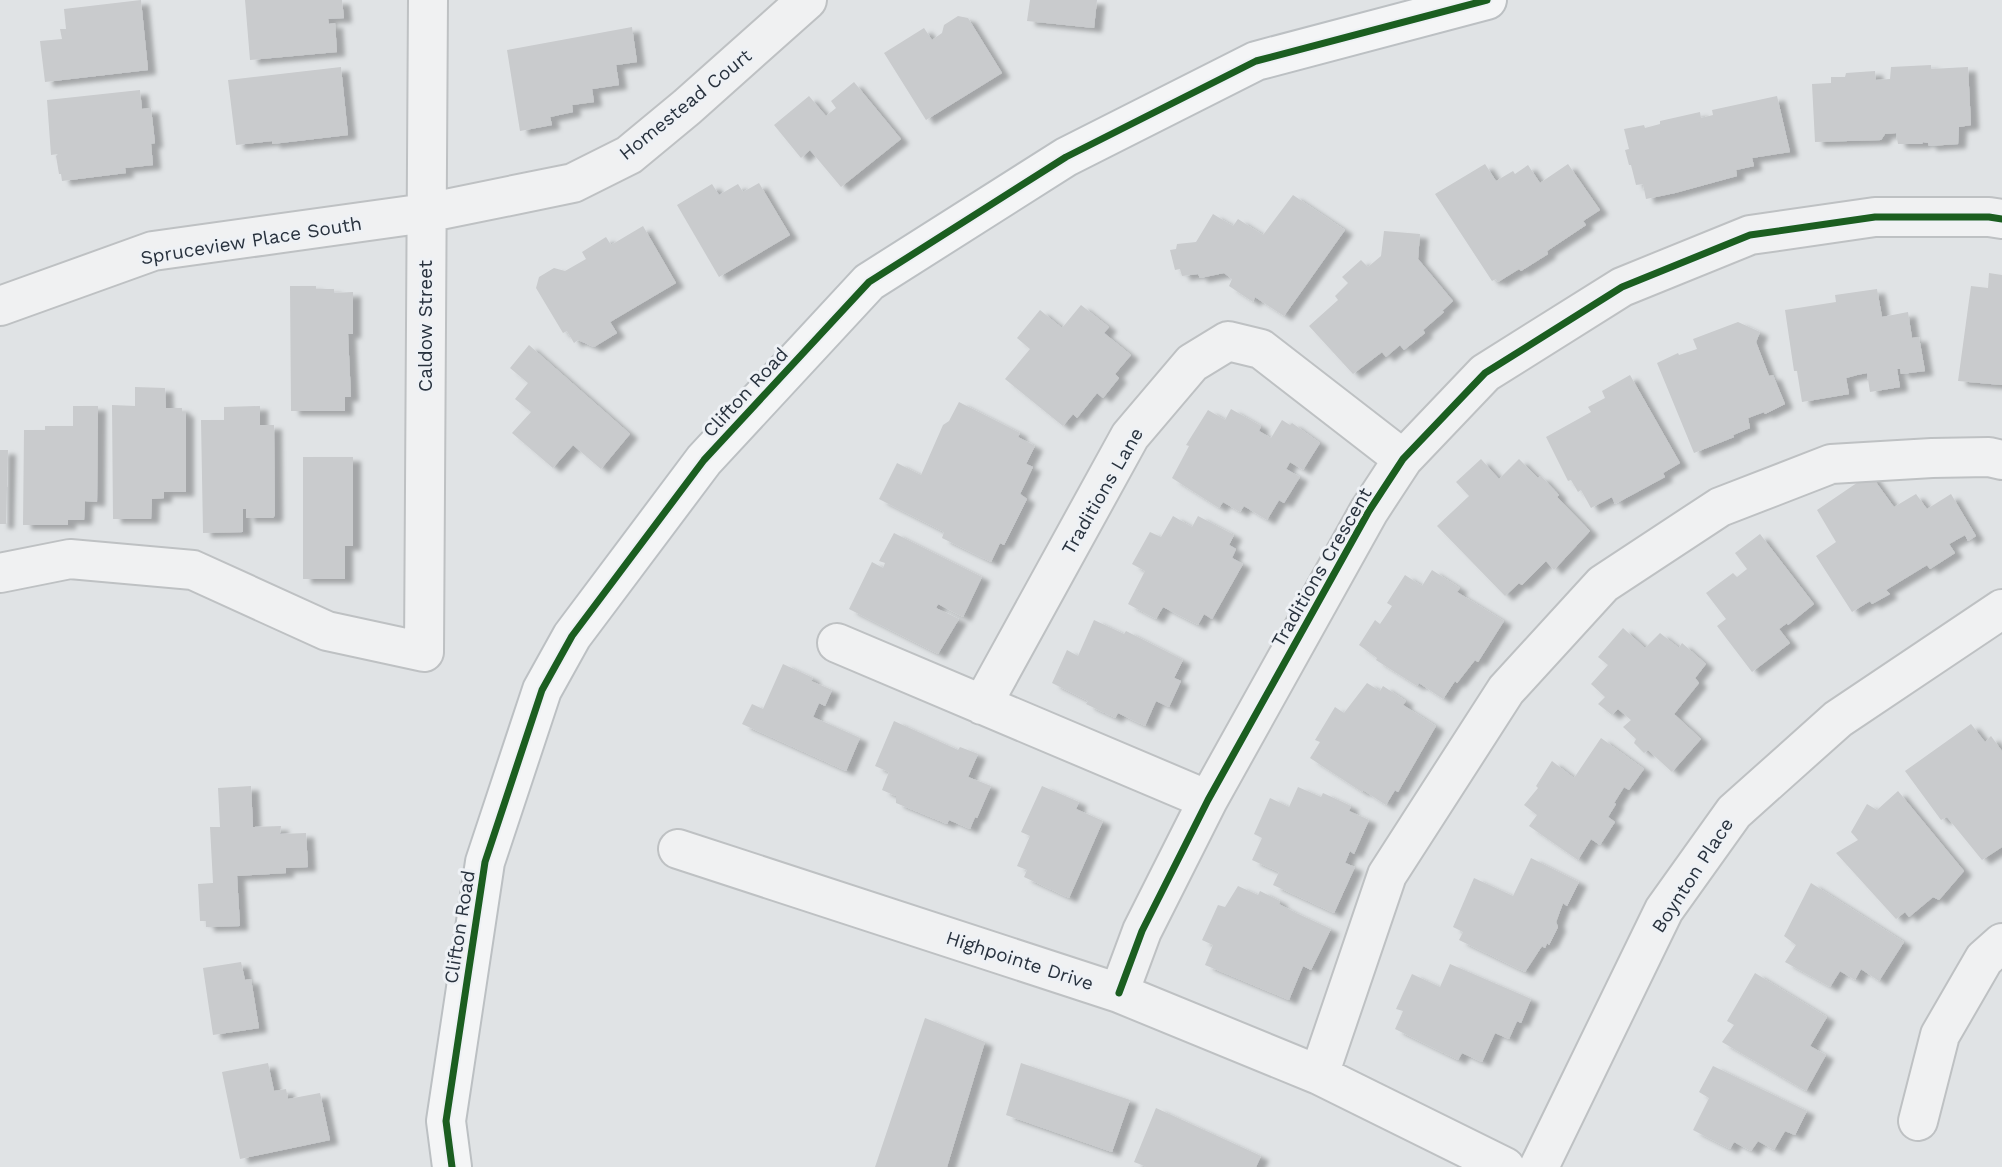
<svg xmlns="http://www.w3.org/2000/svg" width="2002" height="1167" viewBox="0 0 2002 1167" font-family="'Work Sans',sans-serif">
  <defs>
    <filter id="shadow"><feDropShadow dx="8" dy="4.5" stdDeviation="2" flood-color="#0004"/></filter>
  </defs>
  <rect width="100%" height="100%" fill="#e0e3e5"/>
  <path fill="#c9cbcd" filter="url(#shadow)" d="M141 0 148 70 45 82 40 41 62 39 60 29H66L64 9Z
    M245 0H342L344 18 328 19 329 24 335 23 337 52 250 60Z
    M1030 0H1097L1094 28 1027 21Z
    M958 16 968 18 1002 73 926 120 884 53 924 28 932 40 942 33 944 25Z
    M632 27 637 62 616 65 619 85 592 89 594 102 572 105 573 112 550 117 552 125 520 131 507 50Z
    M1931 65V69L1968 67 1971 125 1959 127 1958 144 1929 146 1928 143 1923 142 1922 144H1898L1896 133 1885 134 1881 140 1815 142 1812 84 1831 83V77H1845L1846 73 1875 71 1876 80 1890 79 1891 67Z
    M341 67 348 135 272 144V141L236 145 228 80Z
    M854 82 901 139 841 187 810 150 801 158 774 125 809 96 826 116 836 108 831 101Z
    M140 90 142 109 151 108 155 143 151 144 153 165 125 168 126 173 62 181 61 174H59L56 156 58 154 51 155 47 100Z
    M1777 96 1790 152 1752 158 1754 166 1736 170 1737 176 1675 193 1646 199 1643 184 1636 185 1631 165H1629L1625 150 1629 149 1624 129 1644 125 1645 128 1660 124V121L1700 112 1701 118 1713 115 1712 110Z
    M1485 164 1496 181 1513 171 1515 174 1528 165 1540 183 1568 164 1600 210 1583 221 1586 225 1547 251 1548 254 1521 271 1519 269 1498 282 1496 279 1492 281 1435 194Z
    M759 183 790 235 719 277 677 205 712 184 719 195 738 184 743 192Z
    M1293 195 1345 230 1284 316 1255 297 1253 302 1229 286 1232 279 1224 273 1200 278 1198 274 1182 276 1180 269 1175 270 1170 250 1176 249 1177 244 1196 242 1213 214 1233 226 1238 219 1263 235Z
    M643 226 676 283 610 322 617 333 594 347 578 340 574 343 567 331 563 333 536 288 539 277 554 268 565 271 586 259 582 252 606 237 611 245Z
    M1384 231 1420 234 1418 259 1453 301 1442 311 1444 312 1423 330 1425 333 1404 350 1400 345 1386 357 1382 352 1353 374 1309 326 1338 300 1335 296 1348 283 1342 277 1361 260 1368 267 1381 256Z
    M1989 273 2002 275V385L1958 381 1971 286 1988 288Z
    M290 286H316V289H334V293L353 292V334H348L351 397H345V411H291Z
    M1877 289 1882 317 1908 312 1912 338 1919 337 1925 371 1901 374 1900 369H1897L1900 387 1870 392 1867 373 1857 375 1846 378 1849 394 1802 402 1797 371H1794L1785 310 1836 302 1835 295Z
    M1081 305 1109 327 1104 333 1131 355 1115 374 1119 378 1103 398 1097 393 1077 418 1073 414 1063 426 1005 379 1030 349 1017 338 1040 310 1062 328Z
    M1738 322 1760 332 1756 342 1769 376 1773 375 1785 404 1765 414 1764 412 1748 418 1750 428 1733 435 1734 437 1694 453 1657 363 1678 353 1679 355 1697 349 1693 339Z
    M529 345 630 434 601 469 573 445 553 468 512 433 531 412 515 399 528 383 510 368Z
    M1630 375 1680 463 1663 473 1665 477 1615 504 1612 497 1591 508 1581 490 1578 492 1571 480 1568 481 1546 437 1591 412 1588 407 1605 398 1602 391Z
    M135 387 165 388 166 408H182V412H186V492H164V498L152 499 151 519H113L112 405 135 406Z
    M959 402 1020 433 1018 437 1035 446 1026 464 1033 467 1020 494 1027 499 1004 545 1000 543 991 562 942 538 944 532 879 499 897 463 921 475 943 425 949 421Z
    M73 406H98L97 502 85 501 84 520H68V525H23L24 430H45V426H73Z
    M260 406V425H274L275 515 273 518H246V509H243V532L203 533 201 420H224V407Z
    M1231 409 1261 426 1259 431 1271 438 1282 420 1290 425 1292 423 1320 443 1303 470 1290 462 1286 469 1300 477 1284 503 1279 500 1267 520 1244 506 1240 512 1223 502 1219 508 1172 478 1189 446 1186 445 1208 410 1225 420Z
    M0 450H8L6 524H0Z
    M303 457H353V546H345V579H303Z
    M1481 459 1499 479 1519 459 1538 478 1541 476 1559 495 1557 497 1590 531 1554 570 1546 561 1522 585 1519 583 1505 596 1437 526 1469 496 1456 482Z
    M1870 474 1894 507 1916 494 1927 509 1951 494 1976 536 1968 541 1965 535 1949 544 1955 553 1930 569 1927 565 1886 590 1890 594 1872 604 1870 601 1852 612 1816 556 1836 542 1817 510Z
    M1173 516 1192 527 1198 516 1234 535 1229 545 1236 549 1232 558 1243 564 1212 619 1204 614 1198 625 1163 607 1156 619 1128 604 1145 571 1132 564 1150 532 1161 537Z
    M894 533 982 577 963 617 938 604 936 608 959 619 938 654 849 609 872 562 883 568 885 563 879 561Z
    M1760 534 1814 604 1788 625 1787 623 1779 629 1790 643 1752 672 1717 626 1726 619 1706 593 1733 573 1737 577 1747 569 1735 553Z
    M1432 570 1460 588 1457 592 1504 621 1478 662 1475 660 1457 683 1455 681 1443 699 1419 683 1417 686 1376 660 1377 658 1359 645 1375 620 1380 624 1392 606 1387 603 1405 575 1422 586Z
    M1094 620 1124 634 1126 631 1183 660 1174 678 1181 681 1169 707 1156 701 1145 726 1118 713 1115 718 1086 704 1088 701 1052 683 1067 650 1078 656Z
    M1623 628 1645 648 1660 633 1679 648 1682 643 1706 664 1695 678 1699 683 1674 714 1701 739 1672 772 1648 750 1644 753 1634 743 1636 739 1623 727 1631 720 1618 709 1612 715 1598 704 1605 697 1591 684 1608 665 1598 657Z
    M783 664 813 678 811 681 832 690 825 706 819 703 813 717 860 738 846 771 742 724 752 704 763 709Z
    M1367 683 1380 691 1383 686 1406 701 1403 705 1436 726 1398 792 1395 790 1386 805 1363 790 1362 792 1310 758 1320 742 1315 740 1335 707 1344 713Z
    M894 721 958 750 960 747 978 754 968 777 991 786 977 818 975 817 970 829 949 820 947 824 896 803V796L882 790 889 772 875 766Z
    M1971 724 1985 742 1991 736 2002 751V847L1982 860 1947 817 1941 820 1905 771Z
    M1601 738 1644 769 1629 790 1624 787 1614 803 1616 804 1608 817 1615 822 1600 845 1591 839 1578 860 1529 826 1537 815 1524 805 1538 788 1536 786 1552 761 1574 778Z
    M251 786 253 827 281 826 280 834 306 833 308 867 286 868V873L237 876 240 926 206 927V921H200L198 884 213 883 210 827H220L218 788Z
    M1042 786 1079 802 1076 809 1103 821 1069 898 1024 877 1027 870 1017 866 1030 836 1021 832Z
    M1298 787 1321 797 1323 793 1351 806 1349 811 1369 820 1354 854 1350 851 1345 863 1355 867 1334 913 1273 885 1279 872 1252 860 1262 838 1254 834 1270 798 1289 807Z
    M1898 791 1964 871 1939 900 1933 897 1909 917 1905 912 1896 919 1836 853 1858 840 1851 832 1867 804 1877 810Z
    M1531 858 1579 882 1567 906 1563 903 1556 922 1558 927 1549 945 1547 943 1545 948 1542 946 1525 972 1459 940 1463 932 1453 927 1474 878 1513 896Z
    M1811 883 1904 942 1879 981 1861 969 1855 980 1840 971 1830 987 1785 962 1796 945 1784 936Z
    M1238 886 1258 895 1260 891 1280 901 1279 904 1296 913 1331 929 1311 970 1303 966 1289 1000 1205 965 1213 945 1202 940 1218 905 1225 907Z
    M241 962 245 980 251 979 259 1028 213 1035 203 968Z
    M1450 964 1531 999 1521 1023 1517 1021 1509 1039 1495 1033 1482 1062 1462 1053 1458 1060 1395 1029 1403 1011 1396 1009 1412 974 1440 987Z
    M1755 973 1827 1017 1810 1046 1826 1055 1806 1091 1722 1042 1734 1025 1727 1021Z
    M925 1018 985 1042 947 1167H875Z
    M268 1063 274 1091 286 1089 288 1099 320 1093 330 1140 240 1159 222 1072Z
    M1021 1063 1130 1100 1112 1152 1006 1115Z
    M1713 1066 1807 1111 1795 1135 1785 1131 1774 1150 1758 1141 1751 1151 1734 1142 1730 1149 1693 1130 1709 1098 1699 1092Z
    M1156 1108 1261 1156 1256 1167H1147L1134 1162Z"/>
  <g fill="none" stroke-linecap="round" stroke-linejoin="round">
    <defs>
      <path id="minor" d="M0 306 153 251 426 213 573 183 629 155 687 107 807 0
        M0 573 70 559 193 570 327 631 424 652 428 0
        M837 643 1208 800
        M982 705 1130 436 1192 363 1228 341 1261 349 1403 459
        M678 849 1119 993 1319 1075 1505 1167
        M1119 993 1142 931 1208 800 1369 511 1403 459 1485 373 1622 287 1750 235 1875 217H1989L2002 219
        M1319 1075 1387 875 1506 690 1603 584 1720 507 1831 464 1932 458 1989 457 2002 460
        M1918 1121 1940 1035 1984 959 2002 943
        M1539 1167 1664 910 1734 812 1838 719 2002 609"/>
      <path id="major" d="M452 1167 446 1121 485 862 542 690 572 636 704 460 869 282 1066 157 1256 61 1487 0"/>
    </defs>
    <use href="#minor" stroke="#bec1c3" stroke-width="42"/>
    <use href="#major" stroke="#bcc0c3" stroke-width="42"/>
    <use href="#minor" stroke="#f0f1f2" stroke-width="38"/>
    <use href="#major" stroke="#f4f5f6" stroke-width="38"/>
    <defs>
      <path id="cycleway" d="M1119 993 1142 931 1208 800 1369 511 1403 459 1485 373 1622 287 1750 235 1875 217H1989L2002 219
        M452 1167 446 1121 485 862 542 690 572 636 704 460 869 282 1066 157 1256 61 1487 0"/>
    </defs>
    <use href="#cycleway" stroke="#eef1f5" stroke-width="11"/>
    <use href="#cycleway" stroke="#1b5e20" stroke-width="7"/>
  </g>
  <g text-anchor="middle" stroke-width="6" stroke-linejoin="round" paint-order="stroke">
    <g font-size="19" fill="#28323e" stroke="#eef1f5">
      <text transform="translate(685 104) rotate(-39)" y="7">Homestead Court</text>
      <text transform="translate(251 240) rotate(-9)" y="7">Spruceview Place South</text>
      <text transform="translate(425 326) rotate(-90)" y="7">Caldow Street</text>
      <text transform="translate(745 392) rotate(-47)" y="7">Clifton Road</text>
      <text transform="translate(1102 491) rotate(-60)" y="7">Traditions Lane</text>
      <text transform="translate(1321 567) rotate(-60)" y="7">Traditions Crescent</text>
      <text transform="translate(1692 875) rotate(-57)" y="7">Boynton Place</text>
      <text transform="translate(459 927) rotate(-81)" y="7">Clifton Road</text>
      <text transform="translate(1020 960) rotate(18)" y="7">Highpointe Drive</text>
    </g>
  </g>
</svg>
